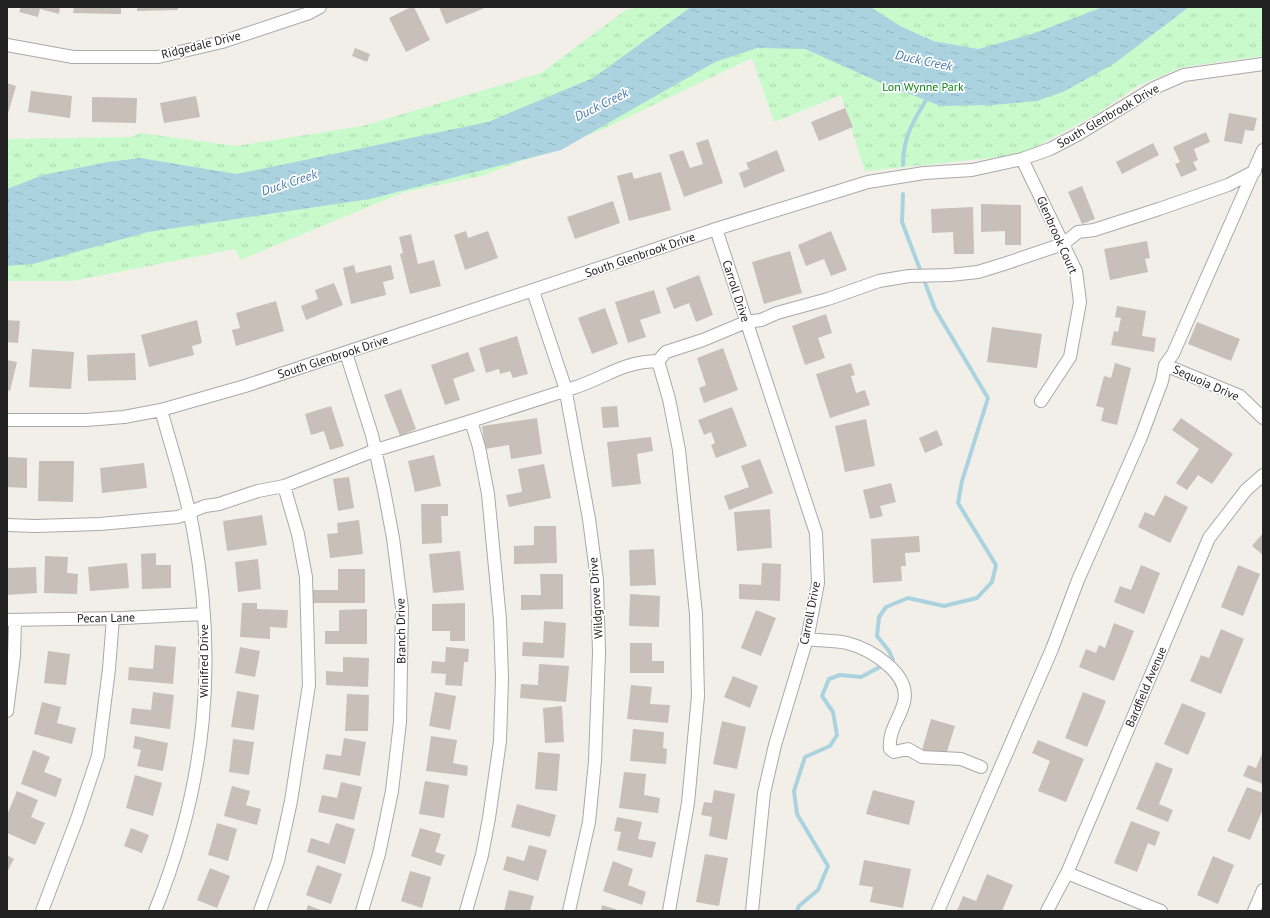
<svg xmlns="http://www.w3.org/2000/svg" width="1270" height="918" viewBox="0 0 1270 918" font-family="'PT Sans',sans-serif">
  <defs>
    <pattern id="park-tufts" width="24" height="20" patternUnits="userSpaceOnUse"><rect width="24" height="20" fill="#c8facc"/><path d="M3 7l-1-3M5 7V3M7 7l1-3M15 17l-1-3M17 17v-4M19 17l1-3" fill="none" stroke="#acd6af"/></pattern>
    <pattern id="water-ripples" width="26" height="14" patternUnits="userSpaceOnUse"><rect width="26" height="14" fill="#aad3df"/><path d="M2 4q2-2 4 0t4 0M15 11q2-2 4 0t4 0" fill="none" stroke="#92b5bf"/></pattern>
  </defs>
  <rect width="100%" height="100%" fill="#f2efe9"/>
  <path fill="url(#park-tufts)" d="M635 7H1263V56L1183 67 1139 85 1096 114 1021 155 865 171 841 95 774 122 752 58 603 129 482 176 404 192 240 260 235 249 72 281H7V139L131 137 141 133 235 146 362 126 541 73 626 10Z"/>
  <path fill="url(#water-ripples)" d="M691 7H870L902 27 933 41 978 49 1032 34 1103 7H1189L1115 63 1065 91 1037 101 992 105 941 106 886 85 805 49 757 48 715 62 561 150 370 199 148 232 33 264 7 266V189L43 175 108 162 140 158 237 174 488 122 593 78Z"/>
  <g fill="none" stroke-linecap="round" stroke-linejoin="round">
    <path stroke="#aad3df" stroke-width="4" d="M903 165C903 136 914 120 929 95
      M797 911 799 906 818 890 828 866 797 814 794 791 805 757 830 746 837 735 833 712 822 696 829 679 840 675 861 677 893 660 889 651 877 636 879 617 886 607 908 598 944 606 977 598 992 582 996 565 958 503 962 481 988 398 935 309 902 222 903 194"/>
  </g>
  <path fill="#c7bfb8" d="M21 7H60L59 14 40 9 38 17 19 12Z
    M74 7H121V14L73 13Z
    M137 7H178V10L137 11Z
    M411 7H414L430 40 406 52 389 18Z
    M439 7H487L446 24Z
    M355 48 370 54 367 62 352 56Z
    M7 83 16 86 7 117Z
    M31 91 72 96 70 118 28 112Z
    M196 96 200 117 164 123 160 103Z
    M92 97 137 98 136 123 92 122Z
    M845 108 853 127 819 141 811 122Z
    M1229 113 1257 118 1254 131 1245 130 1242 144 1224 141Z
    M1206 132 1210 142 1194 149 1198 160 1193 162 1197 170 1181 177 1175 164 1180 162 1173 147Z
    M708 139 723 183 684 197 669 155 683 150 690 168 703 164 696 143Z
    M1153 143 1159 155 1122 174 1116 162Z
    M777 150 785 171 744 188 739 173 749 169 746 163Z
    M632 172 634 179 661 172 671 210 629 221 617 176Z
    M1082 186 1095 219 1082 224 1068 192Z
    M613 201 620 223 575 239 567 217Z
    M981 204 1021 205V245H1005V231L981 232Z
    M973 207 974 254H954L953 232 932 233 931 209Z
    M466 231 468 238 488 231 498 258 465 270 454 235Z
    M831 231 847 270 831 276 824 259 806 266 798 245Z
    M411 234 418 264 434 260 441 286 410 294 400 254 403 253 399 237Z
    M1147 241 1150 258 1145 259 1148 272 1110 280 1104 249Z
    M790 251 802 293 764 304 752 262Z
    M354 265 356 273 391 265 394 279 383 282 386 295 351 304 343 268Z
    M699 275 713 315 696 322 689 303 674 309 666 288Z
    M334 283 343 305 306 320 301 306 318 299 315 290Z
    M654 290 661 313 640 320 646 337 628 343 615 302Z
    M276 301 284 331 236 346 232 330 240 328 236 313Z
    M1117 306 1146 311 1142 336 1156 338 1154 352 1111 345 1114 331 1118 332 1121 318 1115 317Z
    M605 308 618 344 592 354 578 318Z
    M826 314 832 333 818 338 825 358 805 365 792 326Z
    M7 320 20 321 18 343 7 342Z
    M197 320 202 343 192 346 194 355 149 367 141 335Z
    M1197 322 1240 339 1231 361 1188 344Z
    M992 327 1042 334 1037 368 987 362Z
    M517 336 528 374 513 378 510 371 500 374 499 369 486 373 479 348Z
    M723 348 738 390 704 403 699 388 706 385 697 358Z
    M32 349 74 352 71 389 29 387Z
    M468 352 475 371 453 379 460 400 445 405 431 365Z
    M135 353 136 380 88 381 87 355Z
    M7 360 17 362 10 391 7 390Z
    M851 363 855 375 851 376 856 393 865 390 870 405 830 418 816 374Z
    M1115 363 1131 368 1117 425 1101 421 1104 408 1096 406 1104 376 1111 378Z
    M401 389 416 429 400 436 384 395Z
    M331 406 344 446 330 450 324 431 311 435 305 414Z
    M617 406 619 427 603 428 601 407Z
    M732 407 747 446 716 458 711 445 715 443 711 432 704 435 698 420Z
    M537 418 542 454 511 459 509 445 485 449 482 426Z
    M1181 418 1233 454 1212 484 1198 475 1187 490 1176 483 1199 449 1172 430Z
    M866 419 875 466 845 472 835 426Z
    M937 430 943 445 925 453 919 438Z
    M651 437 653 451 637 454 641 484 612 487 607 442Z
    M434 455 441 486 415 492 408 461Z
    M7 457 27 458V488L7 487Z
    M760 459 773 493 729 510 724 496 749 487 741 466Z
    M39 461H74L73 502 38 501Z
    M144 463 147 488 102 493 100 468Z
    M544 464 551 498 509 507 506 495 522 492 518 469Z
    M349 477 354 508 338 511 333 479Z
    M891 483 896 502 880 506 883 516 870 519 863 490Z
    M1165 495 1188 507 1170 543 1138 527 1145 512 1154 516Z
    M421 504H448V516H441L442 543 422 544Z
    M770 509 772 548 737 551 734 512Z
    M262 515 267 545 227 551 223 521Z
    M359 520 363 554 330 558 327 534 338 533 337 523Z
    M534 526H556L557 563 514 564V546L534 545Z
    M1263 533V555L1252 546Z
    M919 536 920 552 905 553 906 566H901L902 581 873 583 871 539Z
    M654 549 656 585 630 586 629 550Z
    M460 551 464 590 433 593 429 554Z
    M156 553V565H171V588L142 589 141 554Z
    M45 556 68 557 67 573 78 574 77 594 44 593Z
    M258 559 261 589 238 592 235 562Z
    M127 563 129 588 90 591 88 567Z
    M762 563 781 564 780 601 739 599V584L761 585Z
    M1141 565 1160 573 1144 614 1114 602 1120 586 1131 590Z
    M1238 565 1260 574 1243 616 1221 607Z
    M36 567 37 593 7 595V568Z
    M338 569H365V603H310V590H338Z
    M540 574H563V609L521 610V595H541Z
    M630 594 660 596 659 627 629 626Z
    M242 603H257V609L288 610 287 628 270 627V639L240 637Z
    M465 603V641H450V631H432V604Z
    M367 609V644H325V631H339V610Z
    M756 610 776 618 761 656 741 648Z
    M544 621 566 623 564 658 522 656 523 642 543 643Z
    M1114 623 1134 631 1114 681 1079 667 1086 649 1096 653 1099 645 1105 648Z
    M1221 629 1244 639 1221 694 1190 681 1201 655 1209 658Z
    M630 643H652V661H664V673H630Z
    M155 645 176 647 173 684 128 680 129 667 153 669Z
    M240 647 260 651 255 677 235 673Z
    M446 647 469 649 468 662H464L462 686 445 685 446 674 431 673 432 661 445 662Z
    M48 651 70 654 66 685 44 683Z
    M343 657 369 658 368 687 326 685V671L343 672Z
    M539 664 569 666 566 702 520 698 521 684 538 685Z
    M733 676 758 686 750 708 724 697Z
    M631 685 652 687 650 704 670 705 668 723 627 719Z
    M237 691 259 695 254 730 231 727Z
    M153 692 174 695 170 729 130 724 132 708 151 710Z
    M435 692 456 696 450 730 429 726Z
    M1083 692 1106 701 1087 747 1065 738Z
    M347 694 369 695 368 731H345Z
    M42 702 61 707 57 723 76 728 72 744 34 734Z
    M1182 703 1206 713 1188 755 1164 744Z
    M562 706 564 742 545 743 543 708Z
    M931 719 955 726 945 758 922 750Z
    M722 721 746 727 737 769 713 764Z
    M633 729 664 732 663 748 667 749 666 764 630 761Z
    M135 736 168 743 163 771 137 766 141 750 133 748Z
    M431 736 457 740 453 763 468 766 467 776 426 771Z
    M344 738 366 742 360 776 323 769 326 754 341 756Z
    M233 739 254 742 249 775 229 772Z
    M1038 740 1084 759 1066 802 1038 791 1050 761 1032 753Z
    M33 750 50 757 44 772 62 779 56 797 21 784Z
    M1263 751V784L1243 776 1248 765 1256 768Z
    M538 752 560 754 557 791 535 789Z
    M1156 762 1173 769 1159 804 1173 810 1168 822 1136 809Z
    M624 772 646 774 644 795 660 798 658 813 619 808Z
    M135 775 162 783 153 816 126 808Z
    M425 781 449 785 444 818 419 814Z
    M341 782 362 787 354 820 318 812 322 795 337 798Z
    M232 786 250 791 246 805 261 809 257 825 224 816Z
    M1247 787 1263 793V809L1250 840 1227 831Z
    M714 790 735 794 727 840 709 836 712 817 701 815 704 802 712 803Z
    M873 790 915 801 909 825 866 814Z
    M17 791 38 800 31 817 45 823 35 845 7 833V815Z
    M517 804 556 815 550 837 511 827Z
    M617 817 642 822 638 839 656 842 652 858 617 850 621 832 614 831Z
    M1131 821 1160 832 1155 846 1148 843 1137 872 1114 863Z
    M217 823 237 829 228 861 208 855Z
    M336 823 355 829 345 864 307 852 311 838 329 844Z
    M131 828 149 835 142 853 124 846Z
    M420 828 441 834 435 852 445 855 441 866 411 856Z
    M529 845 547 850 538 881 503 870 507 856 524 861Z
    M705 854 728 858 719 906 696 902Z
    M7 855 14 859 7 872Z
    M1213 856 1234 865 1218 904 1197 895Z
    M864 860 911 869 903 908 870 902 873 887 859 885Z
    M613 861 633 869 628 885 646 892 642 905 603 891Z
    M317 865 342 874 331 904 306 895Z
    M210 868 230 876 217 908 197 900Z
    M410 871 431 877 422 908 401 901Z
    M987 874 1013 885 1002 911H957L963 896 976 901Z
    M509 890 534 896 530 911H504Z
    M308 905 323 911H306Z
    M602 905 621 911H601Z"/>
  <g fill="none" stroke-linecap="round" stroke-linejoin="round">
    <defs>
      <path id="minor" d="M7 45 73 57H158L222 42 309 13 320 7
        M1022 159 1076 271 1080 302 1070 357 1041 401
        M716 229 816 533 818 583 808 635 775 745 764 793 752 911
        M533 291 565 387 589 519 597 580 599 653 595 761 589 822 569 911
        M346 353 372 435 384 490 393 538 402 608 400 722 392 791 379 854 362 911
        M658 361 669 399 679 450 696 614 698 696 688 803 669 911
        M1165 365 1240 396 1263 418
        M7 420H86L124 417 161 410 245 386 716 229 868 182 924 173 972 170 1022 159 1050 149 1077 135 1154 88 1184 75 1263 64
        M7 525 35 526 100 524 178 517 205 506 219 504 258 491 284 486 376 450 471 421
        M7 620 123 618 204 614
        M807 639C820 641 834 640 847 643 870 649 911 673 904 702 900 719 888 730 890 749L894 752 908 749 922 757 961 759 981 767
        M7 711 14 656 15 620
        M1067 873 1161 911
        M42 911 77 819 98 756 109 669 113 618
        M155 911C206 785 218 662 193 529 185 489 172 449 161 410
        M260 911 278 861 291 801 309 685 306 577 298 534 284 486
        M466 911 482 855 489 818 500 741 502 678 500 620 488 494 479 447 471 421C505 410 539 399 573 388 606 378 620 362 658 361L666 352 703 340 746 322 761 320 777 313 828 299 879 281 909 276 950 275 978 272 1007 263 1063 244 1078 232 1094 230 1159 209 1228 185 1255 171
        M938 911 1052 649 1078 580 1141 437 1162 381 1165 365 1173 354 1263 150
        M1047 911 1067 873 1209 538 1246 490 1263 475
        M1254 911 1263 890"/>
    </defs>
    <use href="#minor" stroke="#a9a9a9" stroke-width="14"/>
    <path stroke="#fa8072" stroke-width="2.5" stroke-dasharray="2 2" stroke-linecap="butt" d="M1263 36V49"/>
    <use href="#minor" stroke="#fff" stroke-width="12"/>
  </g>
  <g text-anchor="middle" stroke-width="3.5" stroke-linejoin="round" paint-order="stroke">
    <g font-size="12" fill="#222" stroke="#fff">
      <text transform="translate(201 45) rotate(-14)" y="4">Ridgedale Drive</text>
      <text transform="translate(1108 116) rotate(-30)" y="4">South Glenbrook Drive</text>
      <text transform="translate(1057 235) rotate(66)" y="4">Glenbrook Court</text>
      <text transform="translate(640 255) rotate(-19)" y="4">South Glenbrook Drive</text>
      <text transform="translate(736 291) rotate(72)" y="4">Carroll Drive</text>
      <text transform="translate(333 357) rotate(-18)" y="4">South Glenbrook Drive</text>
      <text transform="translate(1206 383) rotate(24)" y="4">Sequoia Drive</text>
      <text transform="translate(596 598) rotate(-94)" y="4">Wildgrove Drive</text>
      <text transform="translate(810 613) rotate(-79)" y="4">Carroll Drive</text>
      <text transform="translate(106 618) rotate(-1)" y="4">Pecan Lane</text>
      <text transform="translate(401 631) rotate(-91)" y="4">Branch Drive</text>
      <text transform="translate(204 661) rotate(-90)" y="4">Winifred Drive</text>
      <text transform="translate(1146 687) rotate(-67)" y="4">Bardfield Avenue</text>
    </g>
    <g font-size="12" fill="#0c8416" stroke="#fff">
      <text x="923" y="91">Lon Wynne Park</text>
    </g>
    <g font-size="13" font-style="italic" fill="#4a7aab" stroke="#fff">
      <text transform="translate(924 60) rotate(12)" y="5">Duck Creek</text>
      <text transform="translate(601 104) rotate(-26)" y="5">Duck Creek</text>
      <text transform="translate(289 182) rotate(-18)" y="5">Duck Creek</text>
    </g>
  </g>
  <rect width="1270" height="918" fill="none" stroke="#222222" stroke-width="16"/>
</svg>
